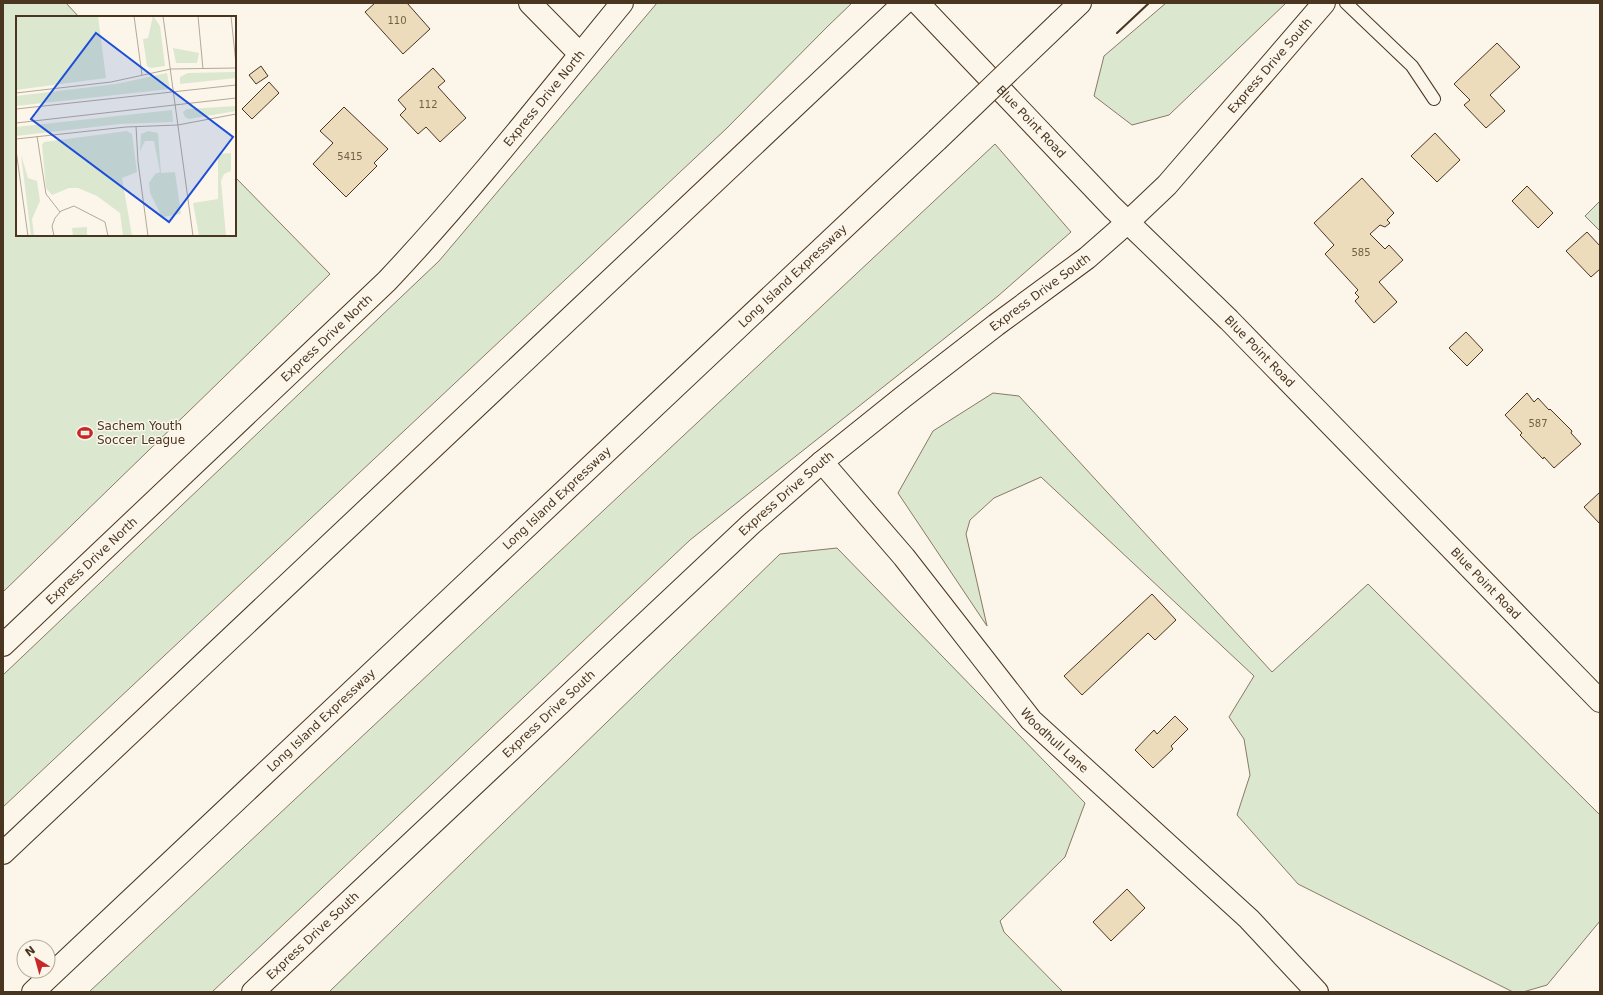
<svg xmlns="http://www.w3.org/2000/svg" width="1603" height="995" viewBox="0 0 1603 995" font-family="'DejaVu Sans',sans-serif">
  <rect width="100%" height="100%" fill="#fbf6e9"/>
  <path fill="#dce7d0" stroke="#887966" d="M3 3H66L79 17H17V235H235V177L330 274 3 592Z
    M657 3H852L827 27 727 128 3 807V675L439 261Z
    M1166 3H1286L1169 115 1132 125 1094 96 1104 56Z
    M995 144 1071 232 998 296 690 540 212 992H89Z
    M1600 201V231L1585 216Z
    M993 393 1019 396 1272 672 1368 584 1600 815V921L1547 985 1523 992H1513L1298 884 1237 815 1250 775 1244 739 1229 717 1254 676 1041 477 994 498 970 520 966 534 987 626 898 493 933 431Z
    M837 548 1085 803 1065 857 1000 921 1004 932 1063 992H329L780 554Z"/>
  <path fill="#ecdcbc" stroke="#4a3520" d="M375 3H407L430 29 403 54 365 12Z
    M1497 43 1520 67 1490 95 1505 111 1486 128 1464 105 1470 100 1454 84Z
    M261 66 268 76 256 84 249 75Z
    M433 68 445 81 438 87 466 118 440 142 426 127 418 134 400 115 406 109 398 100Z
    M269 82 279 93 252 119 242 109Z
    M344 107 388 149 374 163 377 166 346 197 313 164 333 143 320 131Z
    M1435 133 1460 160 1437 182 1411 156Z
    M1362 178 1394 213 1387 220 1390 223 1385 227 1380 225 1370 234 1385 249 1389 245 1403 260 1379 282 1397 302 1374 323 1355 301 1359 297 1355 293 1358 290 1325 254 1334 245 1314 223Z
    M1527 186 1553 213 1538 228 1512 201Z
    M1587 232 1600 246V269L1591 277 1566 251Z
    M1466 332 1483 350 1467 366 1449 348Z
    M1527 393 1534 402 1538 398 1549 410 1550 409 1572 431 1571 433 1581 444 1554 468 1544 457 1543 459 1520 435 1522 433 1505 415Z
    M1600 492V524L1584 507Z
    M1152 594 1176 620 1155 640 1148 633 1082 695 1064 676Z
    M1175 716 1188 729 1171 746 1173 749 1153 768 1135 750 1154 730 1157 734Z
    M1127 889 1145 908 1111 941 1093 922Z"/>
  <g fill="none" stroke-linecap="round" stroke-linejoin="round">
    <defs>
      <path id="service" d="M1346 3 1412 66 1434 99"/>
      <g id="minor">
        <path d="M530 3 580 54"/>
        <path id="s1" d="M822 462 904 557 1031 720 1249 919 1317 992"/>
      </g>
      <g id="tertiary">
        <path id="s2" d="M918 3 1112 207 1229 320 1600 701"/>
      </g>
      <g id="secondary">
        <path id="s3" d="M3 645 387 281C470 193 545 97 622 3"/>
        <path id="s4" d="M253 992 751 524 822 462 903 397 996 325 1087 258 1128 222 1167 185 1324 3"/>
      </g>
      <g id="motorway">
        <path d="M1060 22 1080 3"/>
        <path d="M3 853 904 3"/>
        <path id="s5" d="M33 992 937 140"/>
      </g>
    </defs>
    <use href="#service" stroke="#4a3520" stroke-width="14"/>
    <use href="#minor" stroke="#4a3520" stroke-width="24"/>
    <use href="#tertiary" stroke="#4a3520" stroke-width="24"/>
    <use href="#secondary" stroke="#4a3520" stroke-width="24"/>
    <use href="#motorway" stroke="#4a3520" stroke-width="24"/>
    <use href="#service" stroke="#fbf6e9" stroke-width="12"/>
    <use href="#minor" stroke="#fbf6e9" stroke-width="22"/>
    <use href="#tertiary" stroke="#fbf6e9" stroke-width="22"/>
    <use href="#secondary" stroke="#fbf6e9" stroke-width="22"/>
    <use href="#motorway" stroke="#fbf6e9" stroke-width="22"/>
    <defs>
      <path id="motorway-bridge" d="M937 140 1060 22"/>
    </defs>
    <use href="#motorway-bridge" stroke="#4a3520" stroke-width="24" stroke-linecap="butt"/>
    <use href="#motorway-bridge" stroke="#fbf6e9" stroke-width="22"/>
    <path stroke="#4a3520" stroke-width="2" d="M1117 33 1149 3"/>
  </g>
  <defs>
    <symbol id="stadium-bare" viewBox="-9 -9 18 18"><path d="M0-5a6.5 5 0 1 0 0 10a6.5 5 0 1 0 0-10ZM-3.5-1.8h7v3.6h-7Z" fill="#c62828" stroke="#fbf6e9" stroke-width="2.5" paint-order="stroke"/></symbol>
  </defs>
  <g fill-rule="evenodd">
    <use href="#stadium-bare" x="74" y="422" width="22" height="22"/>
  </g>
  <g text-anchor="middle" stroke-width="3" stroke-linejoin="round" paint-order="stroke">
    <g font-size="10" fill="#725f47">
      <text x="397" y="24">110</text>
      <text x="428" y="108">112</text>
      <text x="350" y="160">5415</text>
      <text x="1361" y="256">585</text>
      <text x="1538" y="427">587</text>
    </g>
    <g font-size="12" fill="#4a3520" stroke="#fbf6e9">
      <text dy="4" stroke="none"><textPath href="#s4" startOffset="1378">Express Drive South</textPath></text>
      <text dy="4" stroke="none"><textPath href="#s3" startOffset="770">Express Drive North</textPath></text>
      <text dy="4" stroke="none"><textPath href="#s2" startOffset="164">Blue Point Road</textPath></text>
      <text dy="4" stroke="none"><textPath href="#s5" startOffset="1044">Long Island Expressway</textPath></text>
      <text dy="4" stroke="none"><textPath href="#s4" startOffset="1054">Express Drive South</textPath></text>
      <text dy="4" stroke="none"><textPath href="#s3" startOffset="446">Express Drive North</textPath></text>
      <text dy="4" stroke="none"><textPath href="#s2" startOffset="488">Blue Point Road</textPath></text>
      <text dy="4" stroke="none"><textPath href="#s4" startOffset="730">Express Drive South</textPath></text>
      <text dy="4" stroke="none"><textPath href="#s5" startOffset="720">Long Island Expressway</textPath></text>
      <text dy="4" stroke="none"><textPath href="#s3" startOffset="122">Express Drive North</textPath></text>
      <text dy="4" stroke="none"><textPath href="#s2" startOffset="812">Blue Point Road</textPath></text>
      <text dy="4" stroke="none"><textPath href="#s4" startOffset="406">Express Drive South</textPath></text>
      <text dy="4" stroke="none"><textPath href="#s5" startOffset="396">Long Island Expressway</textPath></text>
      <text dy="4" stroke="none"><textPath href="#s1" startOffset="363">Woodhull Lane</textPath></text>
      <text dy="4" stroke="none"><textPath href="#s4" startOffset="82">Express Drive South</textPath></text>
    </g>
    <g font-size="12" fill="#4a3520" stroke="#fbf6e9" text-anchor="start">
      <text x="97" y="430">Sachem Youth<tspan x="97" dy="14">Soccer League</tspan></text>
    </g>
  </g>
  <g transform="translate(16 16)">
    <rect width="220" height="220" fill="#fbf6e9"/>
    <path d="M0 0H82L90 62 0 74ZM137 0 144 10 149 50 135 52 131 50 127 23 132 22ZM157 32 183 37 181 47H160ZM220 56V62L164 68V61L172 57ZM151 57 154 73 0 90V80L100 68ZM220 90V95L173 103 169 101 167 96 171 93ZM156 94 157 106 104 108 0 120V111ZM111 115 116 118 121 156 106 162 116 220H107L104 197 81 180 62 172H53L36 179 30 172 26 129 28 126ZM132 115 142 117 145 157 159 156 165 198 146 201 134 177 133 167 139 158 144 156 138 125H129L124 135 125 118ZM215 137V155L208 158 205 165 210 220H183L177 187 202 183V138ZM5 139 12 162 21 165 24 185 16 203 18 220H15ZM71 211V220H57L56 212Z" fill="#dce7d0"/>
    <path fill="none" stroke="#b4a999" stroke-width="1" d="M118 0 126 59M147 0 177 220M182 0 187 53M215 0 220 48M0 77 95 66 155 53 220 52M0 93 220 69M0 107 220 82M120 110 122 146 132 220M21 120 30 178 44 196M0 123 110 111 162 109 220 98M0 134 12 220M38 220 36 210 39 202 45 195 58 190 89 206 92 220"/>
    <path fill="#1d4ed8" fill-opacity="0.15" stroke="#1d4ed8" stroke-width="2" d="M80 17 217 121 153 206 15 103Z"/>
    <rect width="220" height="220" fill="none" stroke="#4a3520" stroke-width="2"/>
  </g>
  <rect width="1603" height="995" fill="none" stroke="#4a3520" stroke-width="8"/>
  <g transform="translate(36 959) rotate(323)"><circle r="19" fill="#fbf6e9" stroke="#b4a999"/>
  <path d="M0-3L7 15L0 10L-7 15Z" fill="#c62828"/>
  <text y="-6" font-size="11" font-weight="bold" text-anchor="middle" fill="#4a3520">N</text>
  </g>
</svg>
